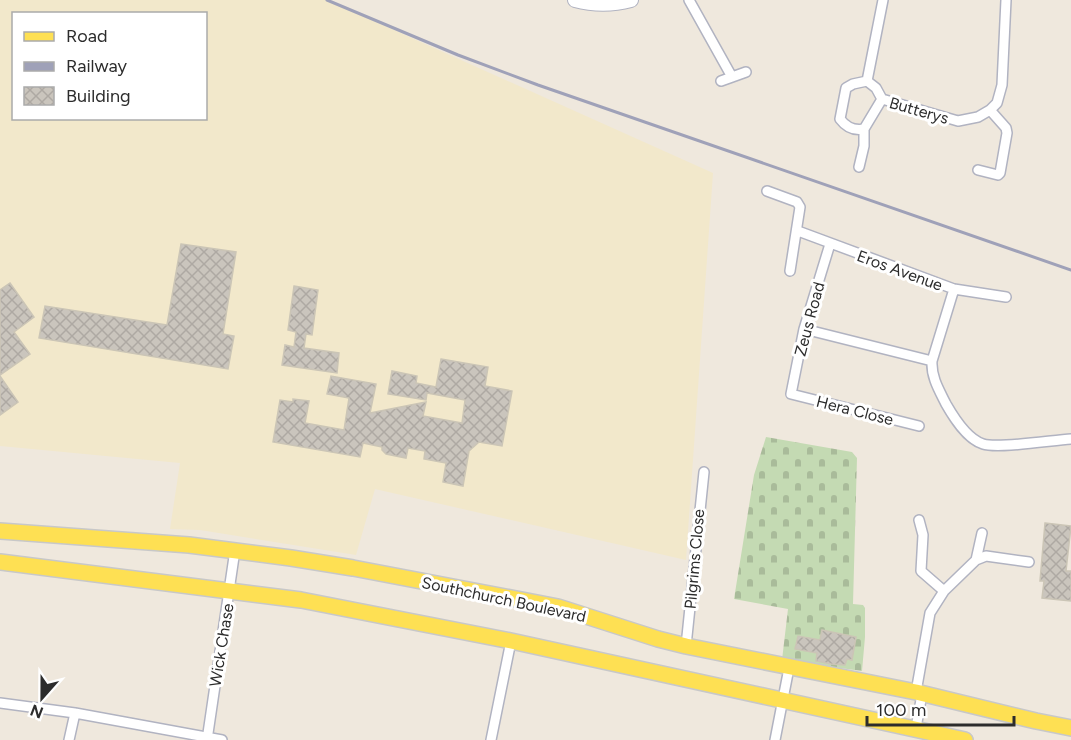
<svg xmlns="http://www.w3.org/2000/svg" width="1071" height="740" viewBox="0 0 1071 740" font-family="Figtree,sans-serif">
  <defs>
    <pattern id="cemetery-stones" width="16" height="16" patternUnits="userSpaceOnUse" patternTransform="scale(1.5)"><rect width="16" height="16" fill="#c4dab3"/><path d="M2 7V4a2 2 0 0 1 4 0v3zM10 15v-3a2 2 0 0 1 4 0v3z" fill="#a9bb9a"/></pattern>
    <pattern id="building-cross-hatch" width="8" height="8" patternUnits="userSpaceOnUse" patternTransform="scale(1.5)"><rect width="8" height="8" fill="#cac5bd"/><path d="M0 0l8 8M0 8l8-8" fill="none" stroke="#aea9a3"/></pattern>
  </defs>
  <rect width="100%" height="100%" fill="#efe8dd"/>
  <path fill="#f2e8cb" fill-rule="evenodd" d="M0 0H327L713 173 686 560 375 489 356 555 200 530 170 529 180 463 0 446ZM14 14H206V118H14Z"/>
  <path fill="url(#cemetery-stones)" d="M766 437 852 452 857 458 853 604 863 605 865 608V637L862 671 782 660 788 609 734 599 754 475Z"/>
  <path fill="url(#building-cross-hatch)" stroke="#cbc5b6" stroke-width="1.5" d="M181 244 236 252 223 334 234 336 228 369 39 338 45 306 167 325Z
    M10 283 34 317 14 332 30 354 0 375V290Z
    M294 286 318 290 312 335 306 334 304 348 339 353 337 373 282 365 285 345 294 347 296 332 288 330Z
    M441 359 488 367 485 386 512 391 502 446 479 442 469 451 463 486 443 482 446 463 424 459 425 451 408 448 406 458 386 454 382 450V447L363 443 360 457 273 442 280 400 293 402V399L309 401 305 423 344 430 349 398 327 394 331 376 376 384 370 413 426 402 423 416 462 423 465 400 427 393 426 400 388 394 392 371 417 376 416 383 436 387Z
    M0 376 18 402 0 415Z
    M1045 523 1071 526 1066 571H1071V601L1042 598 1044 581H1040Z
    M822 630 856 637 852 660 847 659 845 665 831 664 816 661 817 653 795 649 798 636 820 640Z"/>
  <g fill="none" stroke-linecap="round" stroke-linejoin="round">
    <defs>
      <path id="street" d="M689 0 732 77
        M883 0 867 81 876 88 882 99 958 121 978 117 990 110 997 103 1002 85 1006 0
        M721 81 746 72
        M867 81 853 84 846 88 840 119C846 127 854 131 864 129L882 99
        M859 167 864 146V129
        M978 170 998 175 1000 173 1007 133 1006 128 990 110
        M767 191 797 202 800 207 790 271
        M798 231 954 289 1006 297
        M830 244 804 329 791 394 919 426
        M954 289 932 361C931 377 939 390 946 404 954 418 967 439 983 444 998 449 1053 440 1071 439
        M804 329 932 361
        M919 520 923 535 921 571 944 591
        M976 560 982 533
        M686 646 704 472
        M916 692 930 613 944 591 976 560 986 556 1029 562
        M0 703 75 713 222 740
        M916 728 922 694
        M69 740 75 713
        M207 740 235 550
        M491 740 511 641
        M775 740 789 668"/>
      <path id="secondary" d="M575 0C594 5 612 5 631 0"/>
      <path id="primary" d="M0 531 189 545 291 558 353 568 558 607 658 639 686 646 916 692 1036 721 1071 728
        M0 562 301 600 511 641 965 740"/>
    </defs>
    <use href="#street" stroke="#b1b3c1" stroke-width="12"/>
    <use href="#secondary" stroke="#b1b3c1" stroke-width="16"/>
    <use href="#primary" stroke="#c8c8c8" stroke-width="18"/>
    <use href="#street" stroke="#fff" stroke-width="9"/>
    <use href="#secondary" stroke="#fff" stroke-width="14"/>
    <use href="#primary" stroke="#fee053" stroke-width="15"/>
    <path stroke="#9fa1b8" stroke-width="3" d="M327 0 458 55 538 85 1071 270"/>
  </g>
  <g text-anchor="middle" stroke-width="6" stroke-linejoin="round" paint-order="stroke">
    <g font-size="16" fill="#2c2c2c" stroke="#fff">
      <text transform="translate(919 110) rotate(16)" y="6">Butterys</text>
      <text transform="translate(900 270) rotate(20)" y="6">Eros Avenue</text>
      <text transform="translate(809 319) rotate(-75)" y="6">Zeus Road</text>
      <text transform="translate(855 410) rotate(14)" y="6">Hera Close</text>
      <text transform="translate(694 559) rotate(-85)" y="6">Pilgrims Close</text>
      <text transform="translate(504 599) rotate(12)" y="6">Southchurch Boulevard</text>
      <text transform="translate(221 645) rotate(-81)" y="6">Wick Chase</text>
    </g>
  </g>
  <rect x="12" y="12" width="195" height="108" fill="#ffffff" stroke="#ababab" stroke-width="1.5"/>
  <rect x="24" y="32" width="30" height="9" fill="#fee053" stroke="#ababab" stroke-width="1.5"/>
  <text x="66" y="42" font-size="18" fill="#2c2c2c">Road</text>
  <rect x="24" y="62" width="30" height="9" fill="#9fa1b8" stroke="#ababab" stroke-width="1.5"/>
  <text x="66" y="72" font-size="18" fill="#2c2c2c">Railway</text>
  <rect x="24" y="87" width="30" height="18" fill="url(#building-cross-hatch)" stroke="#ababab" stroke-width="1.5"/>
  <text x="66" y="102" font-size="18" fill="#2c2c2c">Building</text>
  <g transform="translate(42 698) rotate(201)" stroke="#ffffff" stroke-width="4.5" paint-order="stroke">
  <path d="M0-4.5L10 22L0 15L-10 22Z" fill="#2c2c2c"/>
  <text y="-9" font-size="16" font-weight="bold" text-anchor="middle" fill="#2c2c2c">N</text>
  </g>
  <path d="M867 716v9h147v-9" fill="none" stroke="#2c2c2c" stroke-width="3"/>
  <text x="876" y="716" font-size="18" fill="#2c2c2c" stroke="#ffffff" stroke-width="4.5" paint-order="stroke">100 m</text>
</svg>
